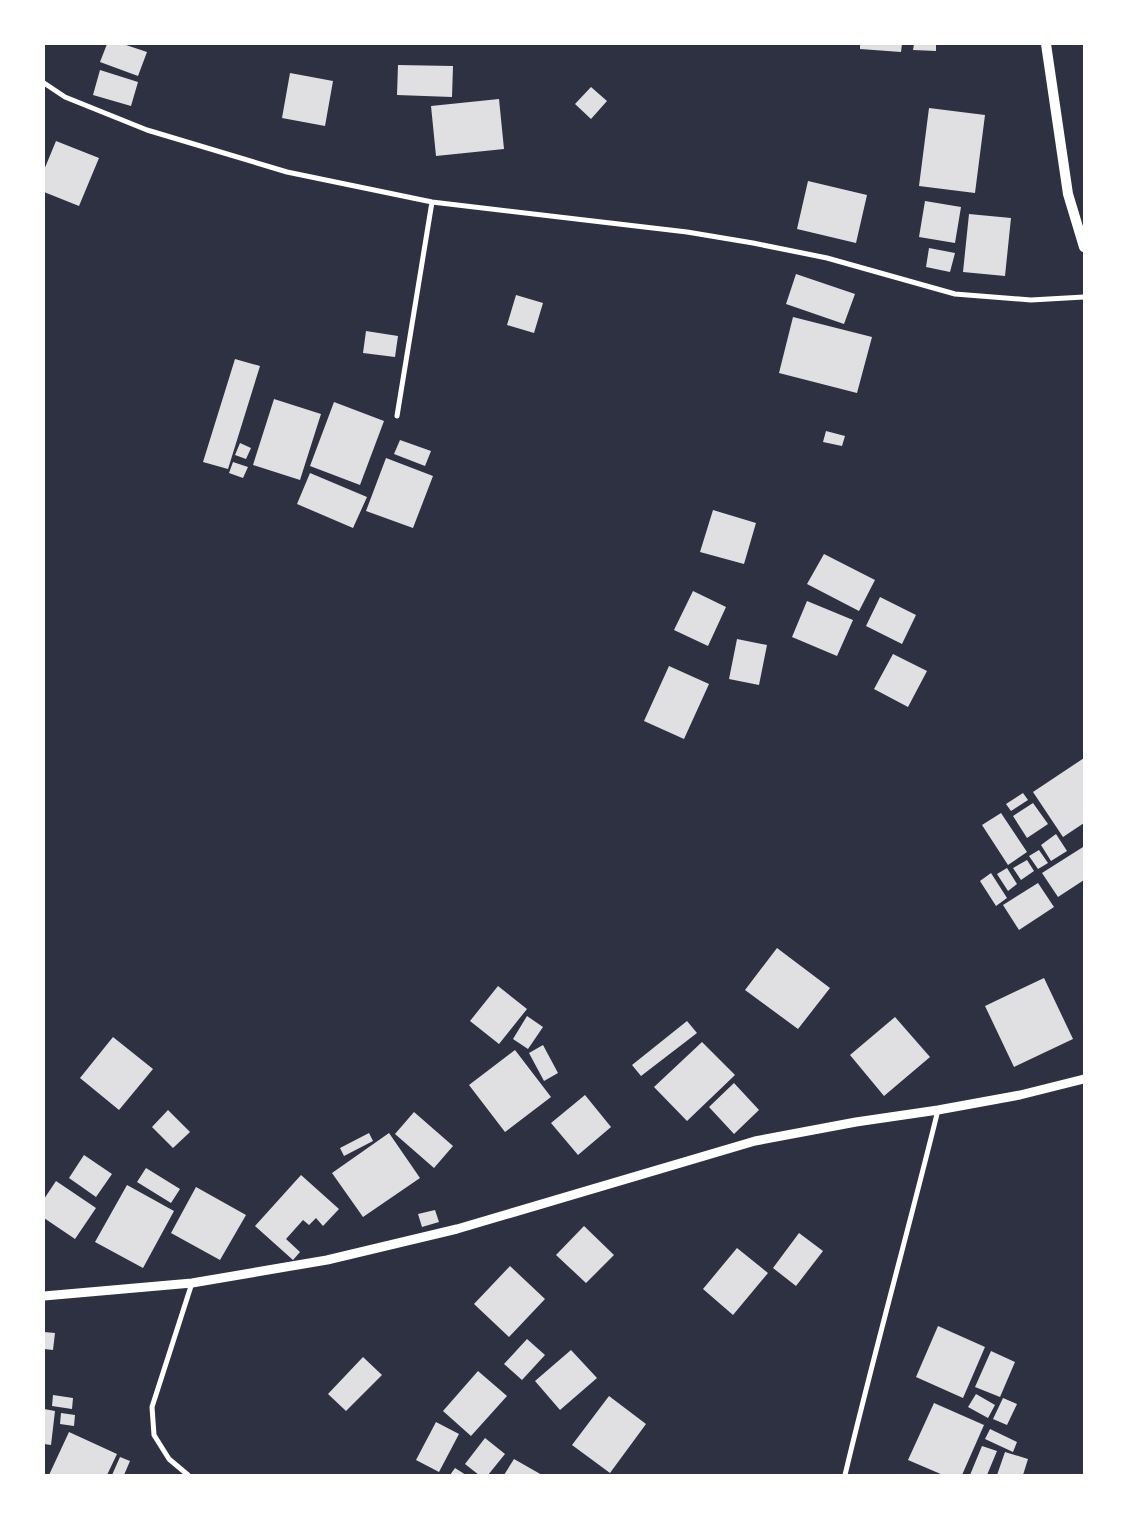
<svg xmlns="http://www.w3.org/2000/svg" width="1128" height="1519" viewBox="0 0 1128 1519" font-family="'Fira Sans',sans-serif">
  <rect width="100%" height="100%" fill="#2d3142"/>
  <path fill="#e0e0e3" d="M107 44H123L147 52 138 76 100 62Z
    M860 44H902L901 52 860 49Z
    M914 44H936V51L913 50Z
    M398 65 453 66 452 97 397 95Z
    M100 70 138 82 131 106 93 95Z
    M290 73 333 81 325 126 282 118Z
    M591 87 607 101 591 119 575 104Z
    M499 99 504 149 436 156 431 106Z
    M929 108 985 115 975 193 919 186Z
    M56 141 99 158 79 206 44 192V170Z
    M808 181 867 195 856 243 797 229Z
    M925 201 961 207 955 243 919 237Z
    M969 214 1011 218 1005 276 963 272Z
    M929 248 955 253 950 272 926 267Z
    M796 274 855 294 844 324 786 304Z
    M516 295 543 303 534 333 507 325Z
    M793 317 872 337 857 393 779 373Z
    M366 331 398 336 395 357 363 353Z
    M235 359 260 366 228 469 203 462Z
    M274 399 321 414 300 480 253 465Z
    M334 402 384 421 360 485 310 466Z
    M826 431 845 436 842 446 823 442Z
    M400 440 431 451 425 466 394 454Z
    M240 443 251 448 246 459 235 455Z
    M386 458 433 476 413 528 366 511Z
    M233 462 248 467 243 478 229 473Z
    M310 473 367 497 353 528 297 504Z
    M713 510 756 523 744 564 700 552Z
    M824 554 875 580 859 611 807 584Z
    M693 591 726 607 708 646 674 630Z
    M880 597 916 615 902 644 866 626Z
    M807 601 853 620 837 656 792 637Z
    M737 639 767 645 759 685 729 679Z
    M893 654 927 671 908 707 874 689Z
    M669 666 709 684 684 739 644 721Z
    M1084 758V823L1063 837 1033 792Z
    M1023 793 1028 800 1011 811 1006 804Z
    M1033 803 1048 824 1027 838 1013 816Z
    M1001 813 1027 852 1008 865 982 825Z
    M1056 834 1067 851 1051 861 1041 845Z
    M1083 847 1084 880 1058 897 1042 873Z
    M1039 850 1048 863 1038 869 1029 856Z
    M1027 860 1034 871 1021 880 1013 868Z
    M1007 868 1017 884 1008 891 997 874Z
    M991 873 1007 898 996 906 980 881Z
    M1038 883 1054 907 1019 930 1003 905Z
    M777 948 830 988 798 1029 745 990Z
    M1044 978 1073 1039 1014 1067 985 1006Z
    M498 986 527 1009 499 1044 470 1021Z
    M527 1016 543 1027 528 1049 513 1039Z
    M895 1017 930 1057 884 1096 850 1055Z
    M687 1021 697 1033 641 1076 632 1065Z
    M113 1037 153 1069 119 1110 80 1078Z
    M702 1042 735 1075 687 1121 654 1087Z
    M543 1045 558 1073 544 1081 529 1053Z
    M515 1050 551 1097 505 1132 469 1085Z
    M734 1083 759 1110 734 1134 709 1107Z
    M585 1095 611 1127 578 1155 551 1123Z
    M168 1110 190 1132 173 1148 152 1127Z
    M414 1112 453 1146 434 1168 395 1134Z
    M369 1133 373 1141 344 1156 340 1148Z
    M389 1133 420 1178 363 1217 332 1173Z
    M84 1155 112 1174 96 1197 69 1178Z
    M146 1168 180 1189 171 1203 137 1182Z
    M301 1175 339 1209 323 1226 316 1218 309 1225 303 1220 286 1239 300 1252 293 1260 255 1226Z
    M56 1181 96 1208 75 1239 44 1218V1199Z
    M127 1185 174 1211 143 1268 95 1242Z
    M196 1187 246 1215 220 1260 171 1233Z
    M435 1210 439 1222 422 1227 418 1214Z
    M584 1226 614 1255 586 1283 556 1255Z
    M799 1233 823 1251 796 1286 773 1268Z
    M737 1248 768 1273 733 1315 703 1289Z
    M510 1266 545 1299 509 1337 474 1304Z
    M938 1326 985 1347 963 1398 916 1377Z
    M44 1332 55 1333 53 1350 44 1349Z
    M527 1339 545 1355 522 1380 504 1364Z
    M571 1350 597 1378 560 1410 535 1381Z
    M991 1351 1015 1362 1000 1397 975 1387Z
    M363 1357 382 1375 346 1411 328 1394Z
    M478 1371 507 1396 471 1436 443 1411Z
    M976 1394 995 1405 988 1418 968 1407Z
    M53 1395 73 1398 72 1409 52 1406Z
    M609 1396 646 1424 610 1473 572 1445Z
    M1003 1398 1017 1404 1007 1425 993 1419Z
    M934 1403 984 1425 962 1475H943L908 1460Z
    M44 1409 55 1411 51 1445 44 1444Z
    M61 1413 75 1415 74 1426 60 1424Z
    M436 1422 459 1434 439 1472 416 1460Z
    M990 1429 1017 1442 1013 1452 985 1439Z
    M69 1432 117 1454 107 1475H49Z
    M485 1438 505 1454 488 1475H479L465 1464Z
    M982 1446 997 1451 987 1475H970Z
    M1005 1452 1028 1459 1023 1475H997Z
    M120 1457 130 1461 124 1475H112Z
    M514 1459 542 1475H504Z
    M455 1468 466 1475H450Z"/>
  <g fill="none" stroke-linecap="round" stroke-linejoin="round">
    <path stroke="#fff" stroke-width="5" d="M44 83 65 97 147 130 287 172 432 202 687 232 753 243 827 258 955 294 1031 300 1084 297
      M397 416 432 202
      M188 1475 169 1459 154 1435 152 1407 192 1283
      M845 1475C874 1353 908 1232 938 1110"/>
    <path stroke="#fff" stroke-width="9" d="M44 1296 192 1283 327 1260 457 1229 755 1141 856 1122 938 1110 1020 1095 1084 1079"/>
    <path stroke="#fff" stroke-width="10" d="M1046 44 1068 194 1084 247"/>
  </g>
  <rect width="1128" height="1519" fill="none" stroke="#ffffff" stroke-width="90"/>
</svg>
